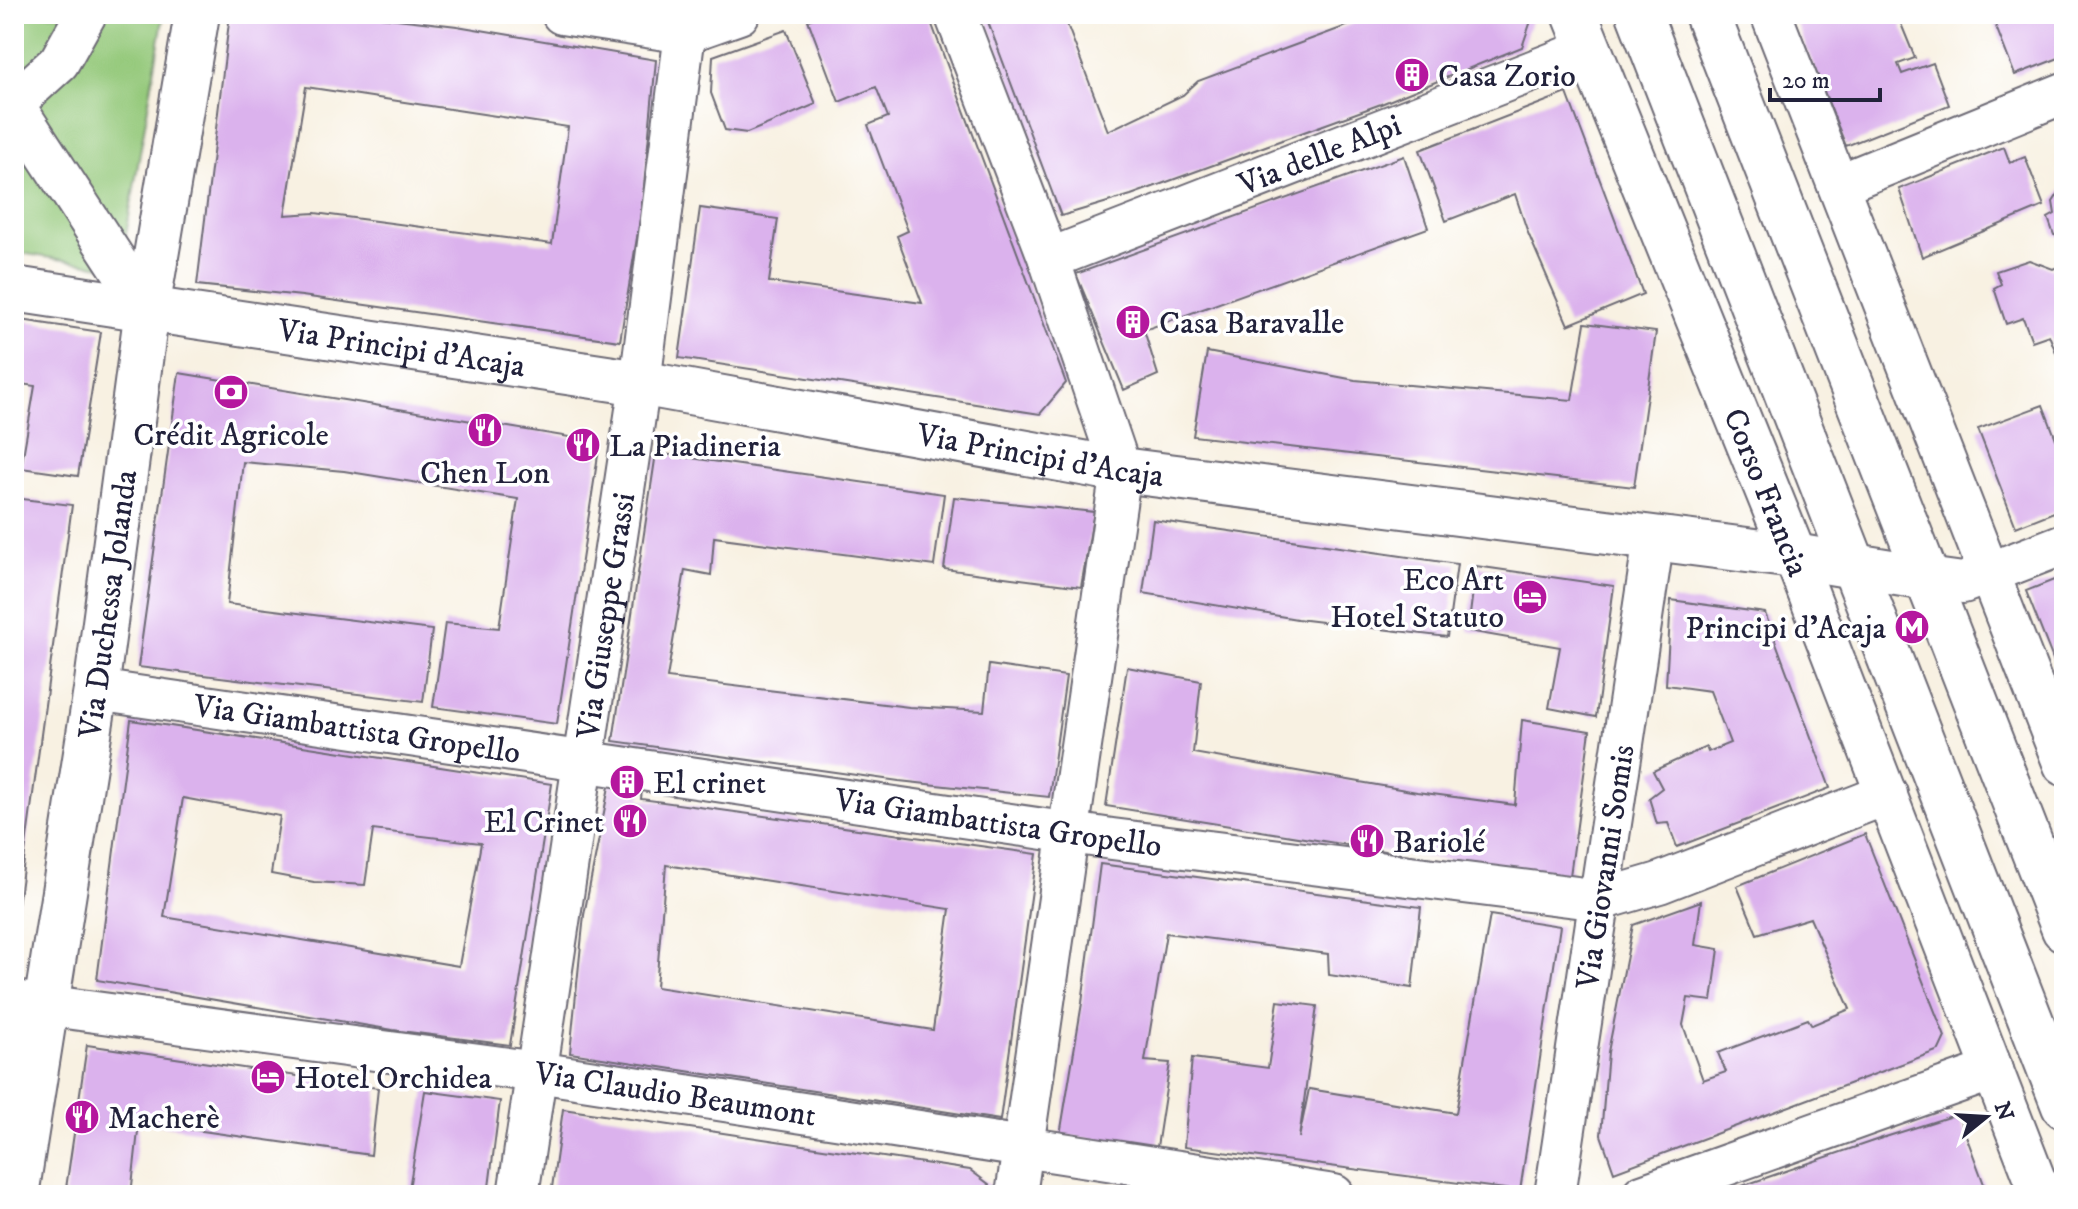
<svg xmlns="http://www.w3.org/2000/svg" width="2078" height="1209" viewBox="0 0 2078 1209" font-family="'IM FELL DW Pica',serif">
  <rect width="100%" height="100%" fill="#fff"/>
  <filter id="ink" filterUnits="userSpaceOnUse"><feTurbulence type="fractalNoise" baseFrequency=".0125" numOctaves="2"/><feDisplacementMap in="SourceGraphic" scale="16" xChannelSelector="R" yChannelSelector="G"/><feConvolveMatrix kernelMatrix="1 2 1 2 8 2 1 2 1" color-interpolation-filters="sRGB"/></filter>
  <filter id="wash" filterUnits="userSpaceOnUse"><feTurbulence type="fractalNoise" baseFrequency=".006" numOctaves="4" result="noise"/><feDisplacementMap in="SourceGraphic" scale="32" xChannelSelector="R" yChannelSelector="G"/><feGaussianBlur stdDeviation="1.8" result="paint"/><feColorMatrix in="noise" values="0 0 0 0 0 0 0 0 0 0 0 0 0 0 0 0 0 1.4 0 .05"/><feComposite in="paint" operator="in"/></filter>
  <g filter="url(#wash)">
    <rect width="100%" height="100%" fill="#f8f1e2"/>
    <path fill="#95c97b" stroke="#5c765b" stroke-width="2" d="M14 14H164L120 269 14 252Z"/>
    <g id="blocks">
      <path fill="#dbb2ed" fill-rule="evenodd" d="M230 14H354L457 26 656 60 642 207 620 341 302 296 197 285ZM306 87 568 127 552 244 315 213 285 215Z
        M823 14H928L1066 383 1040 414 679 358 700 208 778 219 769 282 922 303 897 236 908 231 868 125 888 117 876 87 839 102 808 20Z
        M985 14H1063L1108 131 1183 95 1198 81 1379 14H1530L1532 18 1522 47 1381 104 1131 195 1061 216Z
        M1793 14H1897L1915 58 1898 64 1902 74 1933 63 1949 105 1846 146Z
        M1991 14H2064V56L2015 75Z
        M786 30 816 104 747 133 725 130 711 93 713 56Z
        M1567 93 1643 294 1568 325 1528 233 1515 194 1446 221 1420 150Z
        M2004 147 2010 163 2025 157 2044 206 1922 257 1899 189Z
        M1404 156 1428 228 1144 330 1158 375 1124 390 1076 274Z
        M2064 185V238L2054 235 2048 218 2055 214 2053 202Z
        M2029 260 2053 269 2064 264V372L2049 335 2032 341 2023 318 2006 324 1994 288 2001 284 1996 271Z
        M14 319 101 332 78 476 21 468 35 386 14 383Z
        M1585 323 1656 332 1634 487 1193 436 1207 352 1355 380 1572 400Z
        M179 373 600 442 557 724 433 707 445 623 499 628 518 499 344 471 243 462 227 604 432 630 423 702 138 667Z
        M2043 405 2056 439 2064 436V508L2016 527 1978 429Z
        M656 453 944 494 934 566 714 537 711 575 685 570 667 678 909 707 984 711 989 665 1066 676 1049 797 899 781 613 741Z
        M954 497 1094 512 1081 587 944 569Z
        M14 498 72 505 16 920H14Z
        M1153 520 1457 564 1447 637 1297 619 1143 593Z
        M1476 566 1614 586 1596 717 1549 708 1560 647 1468 631Z
        M2064 576V687L2026 591Z
        M1671 600 1765 613 1830 788 1677 847 1668 823 1657 824 1649 798 1662 788 1653 771 1706 747 1708 752 1730 743 1710 691 1666 685Z
        M1127 667 1201 681 1193 753 1417 792 1515 805 1522 720 1590 731 1570 876 1409 855 1106 806Z
        M131 720 552 784 510 1045 393 1030 97 980ZM183 798 280 816 271 874 314 882 365 885 373 830 481 843 459 966 164 917Z
        M613 766 644 771 641 799 1037 854 1000 1120 570 1053 584 915ZM666 865 950 909 933 1030 656 987Z
        M1865 834 1945 1037 1939 1050 1614 1172 1601 1135 1608 1052 1633 925 1701 901 1695 945 1719 949 1712 1001 1688 998 1683 1025 1703 1080 1726 1072 1718 1053 1808 1019 1812 1025 1850 1009 1810 918 1757 934 1737 886Z
        M1100 864 1421 907 1412 988 1329 975 1328 954 1166 933 1145 1061 1170 1063 1157 1147 1060 1135 1082 1003Z
        M1490 915 1560 926 1520 1191 1184 1147 1192 1058 1268 1068 1278 1001 1317 1006 1299 1138 1309 1089 1456 1113Z
        M87 1045 378 1088 371 1155 139 1122 131 1195H65Z
        M425 1091 500 1101 488 1195H408Z
        M563 1109 970 1170 990 1185 988 1195H551Z
        M1958 1114 1988 1195H1716L1879 1139Z
        M1064 1187 1107 1193V1195H1062Z"/>
    </g>
  </g>
  <g filter="url(#ink)">
    <use href="#blocks" fill-opacity="0" stroke="#6d6a75" stroke-width="2"/>
    <g fill="none" stroke-linecap="round" stroke-linejoin="round">
      <defs>
        <g id="street">
          <path d="M562 14 685 33 739 14"/>
          <path d="M955 14 1049 259 1121 470 1016 1195"/>
          <path d="M1771 14 2064 765"/>
          <path d="M14 103 59 62 86 14"/>
          <path d="M14 105 147 309"/>
          <path d="M1838 185 2064 93"/>
          <path id="s1" d="M1049 259 1589 49"/>
          <path d="M1794 556 2041 1195"/>
          <path d="M1927 578 1963 583 2064 544"/>
          <path id="s2" d="M96 690 1112 839 1601 900 1659 883 1887 794"/>
          <path id="s3" d="M14 1001 537 1072 1334 1195"/>
          <path id="s4" d="M518 1195 640 383 685 33"/>
          <path id="s5" d="M1555 1195 1654 538"/>
          <path d="M1642 1195 1993 1070"/>
        </g>
        <g id="secondary">
          <path d="M1575 14 1794 556"/>
          <path id="s6" d="M14 289 640 383 1121 470 1794 556 1927 578"/>
          <path id="s7" d="M16 1195 96 690 147 309 197 14"/>
        </g>
        <path id="primary" d="M1639 14 2064 1106
          M1707 14 2064 929"/>
      </defs>
      <use href="#street" stroke="#6d6a75" stroke-width="44"/>
      <use href="#secondary" stroke="#6d6a75" stroke-width="48"/>
      <use href="#primary" stroke="#6d6a75" stroke-width="48"/>
      <use href="#street" stroke="#fff" stroke-width="40"/>
      <use href="#secondary" stroke="#fff" stroke-width="44"/>
      <use href="#primary" stroke="#fff" stroke-width="44"/>
    </g>
  </g>
  <defs>
    <symbol id="building-disc" viewBox="-11 -11 22 22"><circle r="9.5" fill="#b5179e" stroke="#fff"/><path d="M-4-6H4V6H1V3H-1V6H-4ZM-2.5-4.3h1.7v1.8h-1.7ZM.8-4.3h1.7v1.8H.8ZM-2.5-1h1.7V.8h-1.7ZM.8-1h1.7V.8H.8Z" fill="#fff"/></symbol>
    <symbol id="bank-disc" viewBox="-11 -11 22 22"><circle r="9.5" fill="#b5179e" stroke="#fff"/><path d="M-6-4H6V4H-6ZM0-2.3a2.3 2.3 0 1 0 0 4.6a2.3 2.3 0 1 0 0-4.6Z" fill="#fff"/></symbol>
    <symbol id="restaurant-disc" viewBox="-11 -11 22 22"><circle r="9.5" fill="#b5179e" stroke="#fff"/><path d="M-5-6h1v4h1v-4h1v4h1v-4h1v5L-1.5 .5V6h-2V.5L-5-1ZM5-6V6H3V1.5H1.5Q1.5-4 5-6Z" fill="#fff"/></symbol>
    <symbol id="hotel-disc" viewBox="-11 -11 22 22"><circle r="9.5" fill="#b5179e" stroke="#fff"/><path d="M-6-4.5h1.5V1H6V5H4.5V3h-9V5H-6ZM-4 0a1.8 1.8 0 1 1 3.6 0ZM.5 0V-2.5h3Q6-2.5 6 0Z" fill="#fff"/></symbol>
    <symbol id="metro-disc" viewBox="-11 -11 22 22"><circle r="9.5" fill="#b5179e" stroke="#fff"/><path d="M-5.5 5V-5H-3L0 0L3-5H5.5V5H3V-.5L0 4L-3-.5V5Z" fill="#fff"/></symbol>
  </defs>
  <g fill-rule="evenodd">
    <use href="#building-disc" x="1392" y="55" width="40" height="40"/>
    <use href="#building-disc" x="1113" y="302" width="40" height="40"/>
    <use href="#bank-disc" x="211" y="372" width="40" height="40"/>
    <use href="#restaurant-disc" x="465" y="410" width="40" height="40"/>
    <use href="#restaurant-disc" x="563" y="425" width="40" height="40"/>
    <use href="#hotel-disc" x="1510" y="577" width="40" height="40"/>
    <use href="#metro-disc" x="1892" y="607" width="40" height="40"/>
    <use href="#building-disc" x="607" y="762" width="40" height="40"/>
    <use href="#restaurant-disc" x="610" y="801" width="40" height="40"/>
    <use href="#restaurant-disc" x="1347" y="821" width="40" height="40"/>
    <use href="#hotel-disc" x="248" y="1057" width="40" height="40"/>
    <use href="#restaurant-disc" x="62" y="1097" width="40" height="40"/>
  </g>
  <g text-anchor="middle" stroke-width="7" stroke-linejoin="round" paint-order="stroke">
    <g font-size="32" fill="#22223b" stroke="#fff" text-anchor="start">
      <text x="1438" y="86">Casa Zorio</text>
      <text x="1159" y="333">Casa Baravalle</text>
      <text x="231" y="445" text-anchor="middle">Crédit Agricole</text>
      <text x="609" y="456">La Piadineria</text>
      <text x="485" y="483" text-anchor="middle">Chen Lon</text>
      <text x="1504" y="590" text-anchor="end">Eco Art<tspan x="1504" dy="37">Hotel Statuto</tspan></text>
      <text x="1886" y="638" text-anchor="end">Principi d'Acaja</text>
      <text x="653" y="793">El crinet</text>
      <text x="604" y="832" text-anchor="end">El Crinet</text>
      <text x="1393" y="852">Bariolé</text>
      <text x="294" y="1088">Hotel Orchidea</text>
      <text x="108" y="1128">Macherè</text>
    </g>
    <g font-size="32" fill="#22223b" stroke="#fff">
      <text dy="11" stroke="none"><textPath href="#s1" startOffset="290">Via delle Alpi</textPath></text>
      <text dy="11" stroke="none"><textPath href="#s6" startOffset="392">Via Principi d'Acaja</textPath></text>
      <text dy="11" stroke="none"><textPath href="#s6" startOffset="1040">Via Principi d'Acaja</textPath></text>
      <text transform="translate(1767 492) rotate(68)" y="11">Corso Francia</text>
      <text dy="11" stroke="none"><textPath href="#s7" startOffset="598">Via Duchessa Jolanda</textPath></text>
      <text dy="11" stroke="none"><textPath href="#s4" startOffset="586">Via Giuseppe Grassi</textPath></text>
      <text dy="11" stroke="none"><textPath href="#s2" startOffset="264">Via Giambattista Gropello</textPath></text>
      <text dy="11" stroke="none"><textPath href="#s2" startOffset="912">Via Giambattista Gropello</textPath></text>
      <text dy="11" stroke="none"><textPath href="#s5" startOffset="332">Via Giovanni Somis</textPath></text>
      <text dy="11" stroke="none"><textPath href="#s3" startOffset="668">Via Claudio Beaumont</textPath></text>
    </g>
  </g>
  <rect width="2078" height="1209" fill="none" stroke="#fff" stroke-width="48"/>
  <g transform="translate(1986 1117) rotate(72)" stroke="#ffffff" stroke-width="6" paint-order="stroke">
  <path d="M0-6L14 30L0 20L-14 30Z" fill="#22223b"/>
  <text y="-12" font-size="22" font-weight="bold" text-anchor="middle" fill="#22223b">N</text>
  </g>
  <path d="M1770 88v12h110v-12" fill="none" stroke="#22223b" stroke-width="4"/>
  <text x="1782" y="88" font-size="24" fill="#22223b" stroke="#ffffff" stroke-width="6" paint-order="stroke">20 m</text>
</svg>
